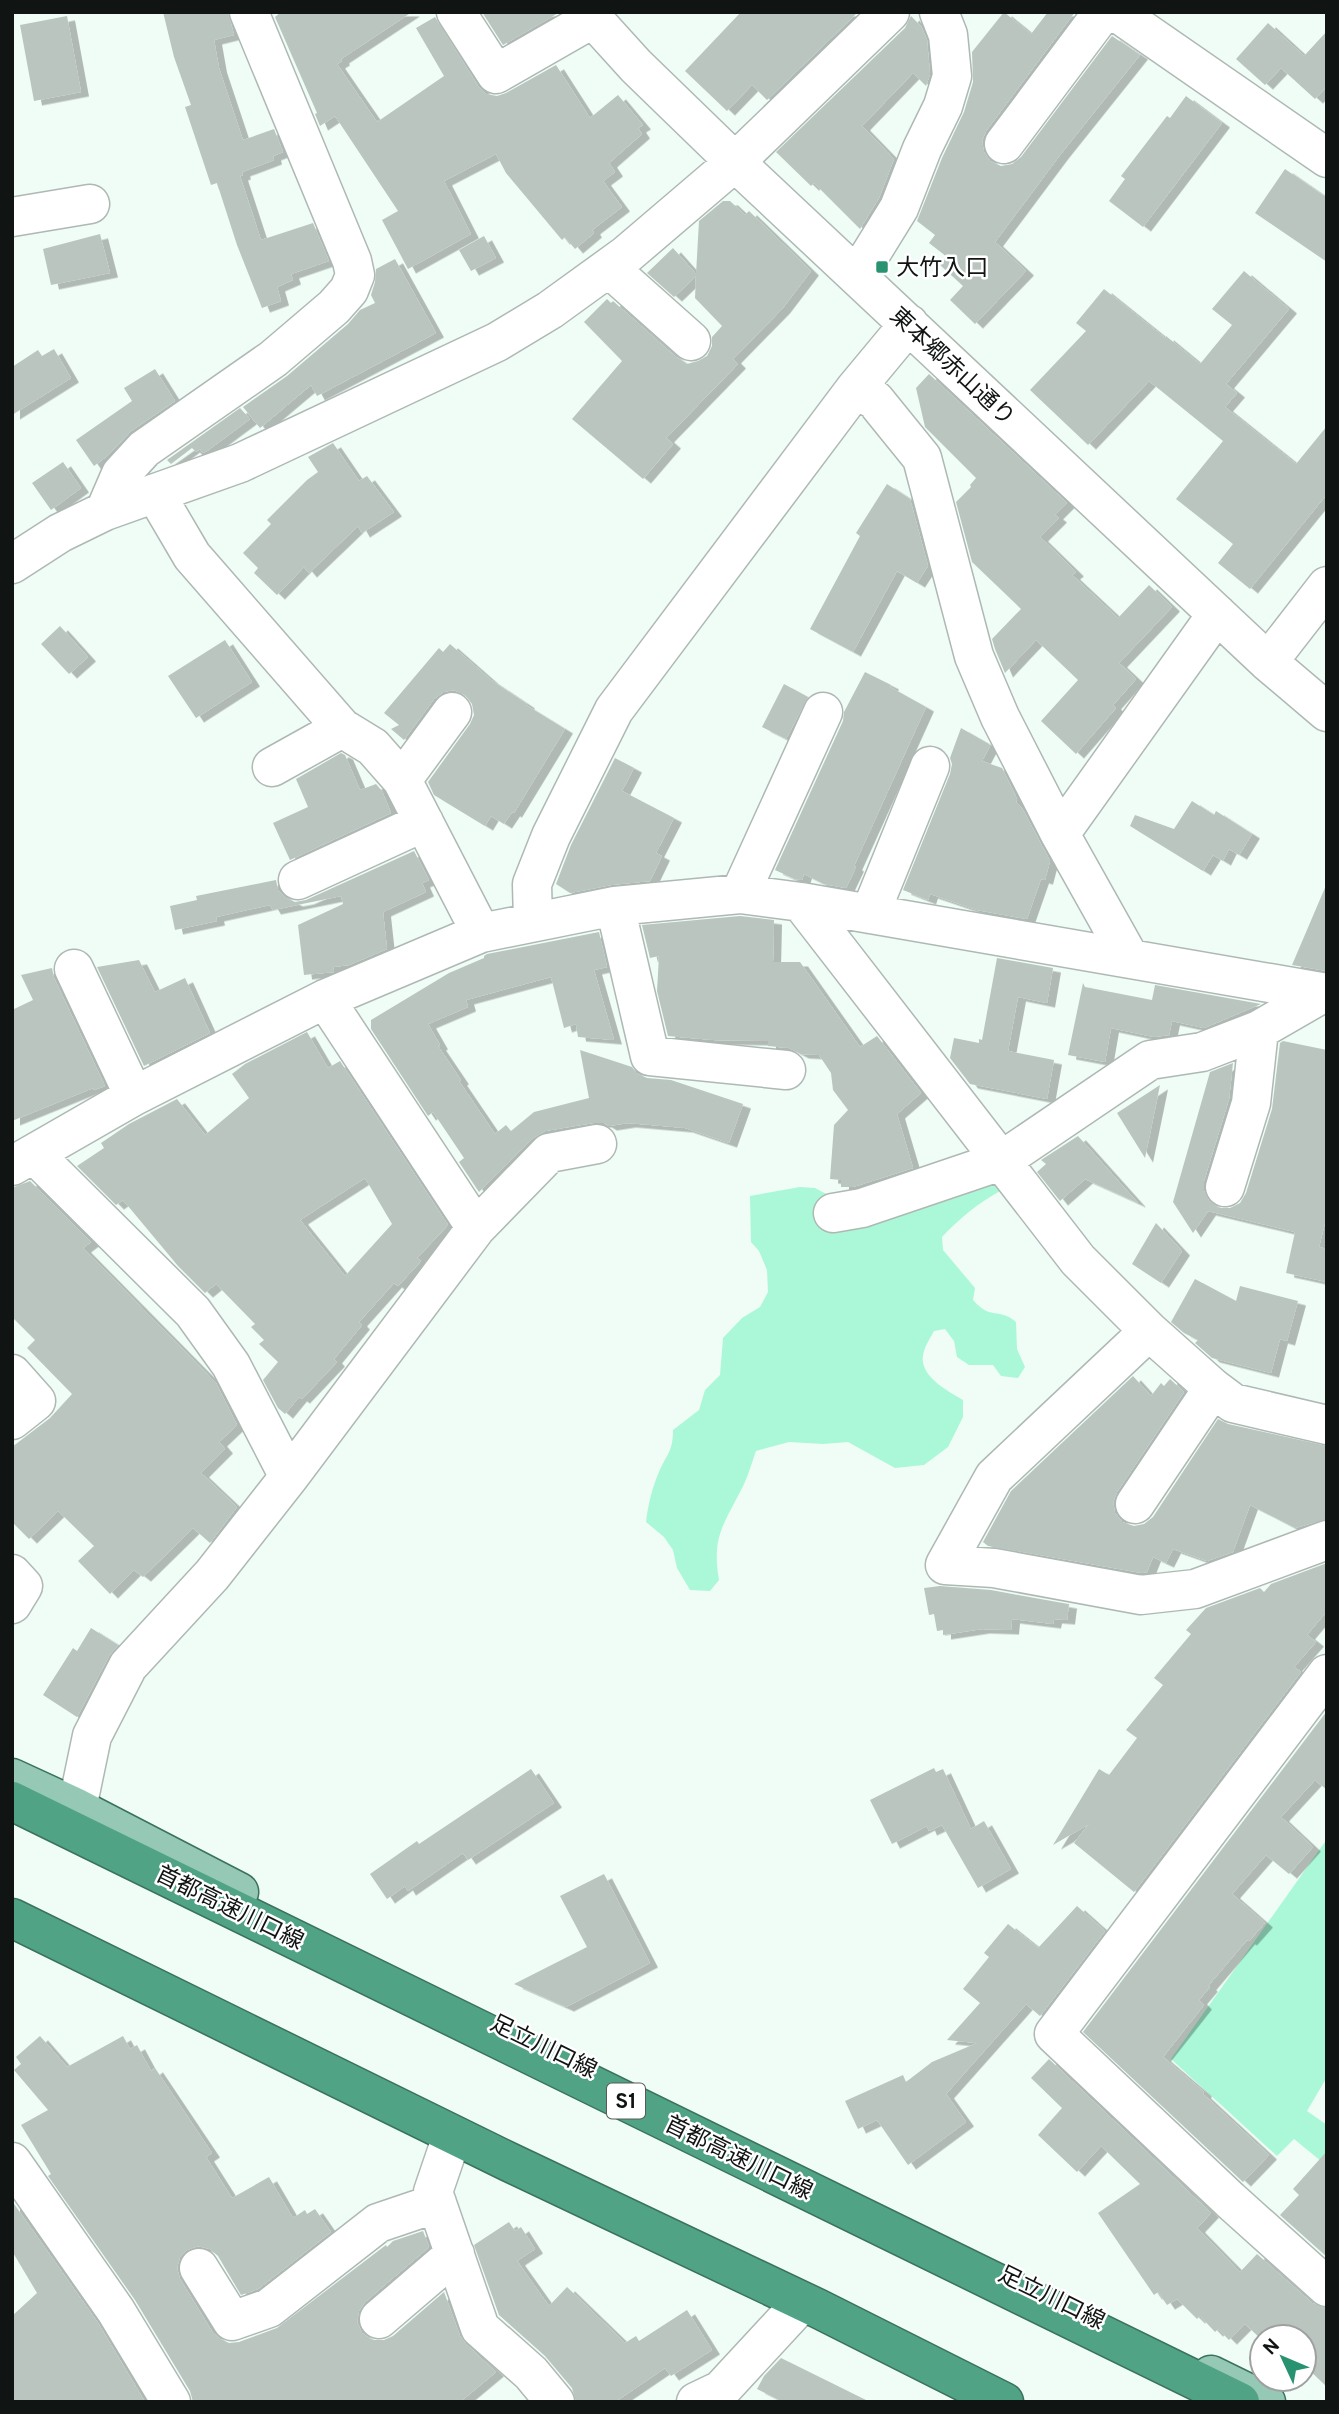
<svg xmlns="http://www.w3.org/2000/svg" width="1339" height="2414" viewBox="0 0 1339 2414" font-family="Overpass,'Noto Sans JP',sans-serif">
  <defs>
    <filter id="shadow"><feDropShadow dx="8" dy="4.5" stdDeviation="0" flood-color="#0004"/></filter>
  </defs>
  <rect width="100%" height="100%" fill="#f0fcf6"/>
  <path fill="#abf8d8" d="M991 1176 1002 1190C978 1203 960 1218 942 1237L943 1250 975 1288 973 1300C991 1321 999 1307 1016 1322L1017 1349 1025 1367 1018 1378 1001 1376 993 1365H969L957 1357 954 1341 945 1329 934 1331C931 1337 926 1344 924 1351 916 1375 947 1390 963 1400V1417L948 1447 924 1465 895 1468 848 1442 823 1444 789 1442 756 1451C751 1465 747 1480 740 1492 722 1527 712 1539 719 1580L710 1591 690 1590 677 1568 673 1550 664 1537 646 1522C648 1505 652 1488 659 1472 667 1453 673 1452 673 1430L699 1410 705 1390 720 1375 723 1338 742 1318 760 1307 768 1292 767 1270 759 1251 751 1242 750 1196 800 1187 815 1188 834 1198Z
    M1327 1839V2077L1307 2111 1327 2125V2166L1294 2139 1277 2156 1171 2059Z"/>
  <path fill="#bac5c0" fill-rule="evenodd" filter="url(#shadow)" d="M163 12H228L234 35 214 40 219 68 243 140 274 129 283 152 273 156 274 160 242 172 243 175 240 176 261 240 313 223 329 261 291 274 293 280 277 287 281 301 262 308 237 245 217 183 211 185 185 107 191 105 174 57Z
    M281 12H412L341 59 342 61 337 64 377 122 444 76 416 28 435 17 478 86 486 94 497 96 506 93 556 65 590 118 618 95 643 125 638 128 642 134 609 163 615 172 603 181 622 207 592 230 594 233 575 249 565 237 562 240 506 173 496 154 444 181 471 234 408 269 382 220 398 211 335 116 320 126 315 114 317 113 275 17Z
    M482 12H560L503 45Z
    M741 12H858L767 100 752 85 727 111 685 71Z
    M1004 12 1031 34 1048 12H1075L986 131 982 141 984 152 990 161 1001 166 1012 164 1021 157 1112 36 1140 55 1060 155 995 242 1026 271 975 324 950 300 963 286 940 265 947 257 929 243 935 235 917 221 942 158 964 112 973 82 972 52Z
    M67 16 81 92 34 101 20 25Z
    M911 16 921 26 927 40 930 74 926 86 913 73 862 126 894 159 879 198 860 229 814 183 811 186 776 152 905 28Z
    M1268 23 1304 56 1327 31V86L1315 99 1281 68 1265 85 1236 59Z
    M1186 96 1222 123 1143 227 1109 201 1125 179 1121 176 1167 116 1170 118Z
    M1285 169 1327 198V262L1255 213Z
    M723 201H730L745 215 749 211 811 271 782 309 733 359 738 364 666 438 673 444 643 479 572 419 622 361 584 322 607 299 611 303 613 301 676 357 687 364 698 361 707 356 712 346V337L722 326 695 298 696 276 674 297 647 273 673 248 696 274 699 221Z
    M100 234 110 273 51 285 43 249Z
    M484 236 496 258 471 271 459 250Z
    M395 259 436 333 317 396 311 385 260 428 243 407 287 376 348 324 360 310 375 303 371 295 375 282 376 269Z
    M1244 271 1289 309 1226 384 1237 393 1225 407 1296 464 1327 426V494L1250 589 1218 563 1233 544 1176 499 1223 441 1149 381 1088 445 1030 390 1086 331 1076 323 1104 289 1165 338 1166 336 1200 364 1232 325 1212 309Z
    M54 349 71 378 12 415V367L38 350 42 356Z
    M155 369 175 401 131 431 107 456 94 466 76 440 132 401 124 388Z
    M929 374 1067 503 1055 515 1059 518 1040 537 1076 572 1072 575 1118 618 1149 585 1172 607 1119 663 1136 679 1113 705 1116 708 1076 754 1041 721 1078 680 1036 640 1005 673 995 649 992 639 1021 609 972 562 956 502 971 487 970 485 976 478 925 427 916 388Z
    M240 408 250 419 207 451 203 453 200 449 196 452 192 448 171 464 167 460Z
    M333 443 359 481 367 476 394 512 362 533 358 526 309 573 304 567 277 595 254 573 258 568 243 553 271 524 267 520 307 480 318 472 308 457Z
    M63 462 81 488 51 510 32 483Z
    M887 484 910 499 928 566 917 583 897 571 853 652 810 629 860 536 856 533Z
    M60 626 88 657 69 674 41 644Z
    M225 640 252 682 196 718 168 676Z
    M450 644 491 680 527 704 526 705 565 729 514 813 512 812 504 824 491 816 485 826 434 795 428 782 470 724 474 715 472 704 465 695 454 690 443 692 434 699 404 740 391 729 399 725 384 713 439 648 443 652Z
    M865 672 891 685 890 687 926 707 854 866 856 867 846 888 824 884 804 874 802 880 795 879 775 870 843 721 844 712Z
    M784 684 808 697 786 739 762 727Z
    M961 728 989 744 990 746 982 761 1002 768 1017 799 1016 802 1022 808 1050 861 1045 880 1041 879 1027 919 977 910 930 894 928 900 903 890 950 774 952 764 950 758Z
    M341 753 345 755 360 790 376 784 382 791 391 813 290 860 273 823 308 807 296 779Z
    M615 758 634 768 622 791 674 818 656 853 662 856 650 881 611 885 570 893 556 884 571 845Z
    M1192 801 1214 815 1216 811 1252 834 1239 855 1229 849 1223 861 1213 855 1203 871 1130 826 1135 815 1174 829Z
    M414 851 429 880 422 883 426 892 383 912 387 949 349 965 333 967 334 972 304 975 298 925 343 904 341 896 273 910 270 905 216 917 217 921 175 930 170 906 197 900 196 896 276 880 278 890 286 898 295 902 306 900Z
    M1327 883V971L1292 965Z
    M740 916 774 920 773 962H800L860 1047 877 1036 921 1093 897 1114 913 1168 853 1187H841V1180L830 1179 834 1125 848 1110 833 1090 831 1073 819 1055 801 1054 789 1048 768 1046V1041L713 1040 668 1036 657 991 659 956 650 958 642 925Z
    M599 932 607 967 594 970 614 1040 578 1037 576 1024 564 1028 551 977 466 1000 468 1007 428 1024 440 1045 438 1046 461 1080 459 1081 495 1134 506 1125 511 1131 534 1112 589 1098 580 1050 632 1067 636 1073 647 1078 671 1080 743 1104 729 1143 685 1128 628 1123 609 1126 604 1123H593L545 1131 533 1138 479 1192 459 1162 464 1158 433 1112 428 1116 371 1029V1020L449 973 484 958V956L487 954Z
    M997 958 1053 968 1047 1003 1018 997 1008 1051 1054 1060 1047 1099 970 1084 950 1058 954 1038 979 1043V1039L982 1040Z
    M139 960 155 992 185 978 210 1033 144 1066 97 967Z
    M52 968 54 978 105 1086 94 1090 93 1088 12 1121V1010L33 1000 21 975Z
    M1083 983 1085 987 1152 1000 1155 985 1261 1004 1204 1028 1172 1021 1169 1035 1154 1037 1111 1028 1105 1062 1068 1055Z
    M307 1032 328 1068 340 1061 448 1225 417 1258 421 1261 398 1286 394 1283 359 1322 362 1325 334 1359 337 1362 302 1399 299 1397 285 1414 278 1408 263 1380 278 1362 259 1344 264 1340 251 1327 255 1324 216 1284 205 1293 178 1266 123 1200 116 1205 77 1166 104 1148 101 1143 129 1124 177 1099 205 1135 249 1098 232 1074 245 1064ZM365 1178 392 1224 345 1276 300 1220Z
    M1283 1041 1327 1050V1215L1319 1247 1327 1249V1282L1286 1273 1295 1232 1208 1211 1193 1233 1173 1202 1210 1072 1233 1063 1229 1099 1204 1181V1191L1209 1201 1219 1208H1230L1240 1203 1246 1193 1272 1109 1280 1043Z
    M1160 1085 1145 1158 1117 1113Z
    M1078 1136 1138 1203 1085 1179 1060 1201 1037 1172 1046 1164 1041 1160Z
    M30 1181 91 1242 83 1248 216 1383 237 1425 219 1442 225 1449 201 1473 237 1507 210 1543 193 1528 143 1577 134 1570 110 1594 78 1561 94 1546 58 1511 29 1539 12 1522V1447L50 1418 72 1394 27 1348 35 1340 12 1317V1188Z
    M1156 1223 1182 1251 1161 1283 1132 1264Z
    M1195 1279 1236 1301 1240 1286 1298 1301 1287 1341 1280 1339 1271 1373 1212 1358 1195 1343 1198 1340 1184 1333 1171 1322Z
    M1133 1376 1151 1396 1161 1383 1164 1386 1170 1379 1184 1392 1117 1492 1113 1502 1115 1513 1122 1522 1134 1526 1144 1524 1153 1517 1218 1419 1228 1424 1327 1446V1519L1295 1528 1250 1505 1233 1552 1207 1561 1173 1549 1166 1563 1153 1557 1147 1572 1142 1573 988 1546 983 1542 1011 1491Z
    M1327 1563V1611L1307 1635 1316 1642 1294 1667 1301 1672 1134 1892 1074 1843 1089 1824 1053 1845 1099 1769 1109 1775 1137 1738 1126 1730 1163 1685 1154 1678 1191 1634 1186 1630 1206 1608 1260 1588 1264 1592 1271 1584Z
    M940 1586 991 1590 1074 1605 1069 1604 1067 1620 1054 1619 1053 1624 1012 1619 1011 1630 982 1629 943 1635V1630L937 1631 934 1614 929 1615 924 1588Z
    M91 1628 118 1645 109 1656 77 1717 43 1695 73 1648 77 1651Z
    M1327 1711V1790L1315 1780 1281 1817 1313 1847 1289 1874 1266 1855 1232 1894 1265 1923 1249 1941 1247 1940 1208 1986 1210 1987 1199 2000 1204 2005 1163 2057 1204 2092 1203 2094 1269 2155 1243 2182 1083 2032Z
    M934 1768 936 1772 943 1769 971 1829 984 1821 1011 1869 978 1888 942 1825 929 1831 927 1826 892 1844 870 1800Z
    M531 1769 554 1803 468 1860 463 1853 408 1891 405 1886 387 1899 370 1874 417 1841 419 1844Z
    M604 1874 650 1963 566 2007 514 1984 587 1947 560 1896Z
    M1077 1906 1105 1931 1040 2016 1026 2004 946 2094 966 2122 908 2165 877 2120 858 2129 845 2101 903 2075 906 2082 932 2062 977 2043 947 2040 980 2003 963 1989 989 1957 984 1953 1008 1924 1038 1948Z
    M40 2036 67 2067 123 2036 130 2049 137 2045 151 2071 155 2068 212 2153 206 2157 232 2198 269 2177 293 2218 305 2210 307 2214 315 2209 331 2232 258 2289 241 2295 218 2256 210 2249 198 2246 187 2250 180 2257 177 2268 180 2279 213 2333 220 2339 229 2343 239 2342 277 2328 386 2245 387 2247 393 2241 423 2231 429 2247 365 2302 359 2311 357 2322 362 2333 372 2340H384L393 2336 444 2292 460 2336 466 2344 496 2372 460 2402H193L190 2391 135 2300 48 2176 51 2174 21 2125 48 2110 14 2070 21 2064 16 2057Z
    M1049 2059 1211 2213 1197 2228 1240 2272 1257 2254 1312 2303 1327 2308V2387L1306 2367 1304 2369V2337H1262V2340L1245 2324 1229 2340 1218 2329 1215 2332 1200 2316 1197 2319 1177 2299 1167 2305 1158 2292 1154 2295 1098 2213 1140 2184 1101 2146 1077 2172 1038 2135 1062 2108 1031 2078Z
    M1327 2151V2257L1280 2215 1299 2195 1293 2189Z
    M12 2201 98 2323 145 2402H12V2316L37 2293 12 2251Z
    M509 2222 515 2231 521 2227 535 2249 517 2261 549 2306 567 2287 625 2343 636 2336 639 2341 687 2310 712 2350 671 2376 665 2368 615 2402H576L572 2388 545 2356 499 2315 474 2245Z
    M781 2358 870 2402H783L757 2389 764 2376Z"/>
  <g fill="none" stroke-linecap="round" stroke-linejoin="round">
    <defs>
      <path id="minor" d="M456 12 496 74 592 19
        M587 12 636 66 735 162 1268 662 1327 712
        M1116 12 1327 158
        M1004 144 1103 12
        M12 217 90 204
        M609 268 691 341
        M857 276 899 208 922 149 943 106 952 76 948 35 939 12
        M855 389 875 400 922 458 974 656 1000 717 1060 834 1130 959
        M155 493 192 556 342 728 373 747 402 780 481 933
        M105 511 121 474 144 449 273 359 334 307 349 290 355 275 352 261 249 12
        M12 564 60 533 105 511 240 463 497 342 550 310 626 255 735 162 890 12
        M1268 662 1327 586
        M272 767 342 728
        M402 780 452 712
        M1060 834 1217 614
        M298 880 424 822
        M740 894 823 712
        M801 902 1078 1260 1149 1331 1213 1388 1233 1403 1327 1425
        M615 906 650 1056 786 1070
        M870 914 930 766
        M533 921 532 884 551 836 614 710 855 389 909 324
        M74 969 134 1096
        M325 999 476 1228
        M34 1154 193 1312 231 1365 289 1477
        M12 1166 134 1096 325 999 481 933 615 906 740 894 801 902 1327 993
        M1225 1187 1251 1103 1259 1030
        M833 1213 862 1208 1001 1161 1150 1060 1202 1052 1259 1030 1323 993
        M1149 1331 994 1477 945 1565 994 1568 1141 1595 1195 1589 1327 1540
        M12 1374 36 1401 12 1420
        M1135 1504 1213 1388
        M12 1574 23 1586 12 1604
        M1327 1674 1054 2034 1230 2200 1327 2287
        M77 1808 92 1736 128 1666 212 1575 289 1477 476 1228 549 1153 597 1144
        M448 2148 433 2192 480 2328 531 2373 555 2402
        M12 2162 116 2311 171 2402
        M199 2268 232 2321 269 2308 378 2223 437 2203
        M379 2319 455 2254
        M696 2402 721 2390 794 2311"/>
      <path id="major" d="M12 1778 77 1808 239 1892
        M1211 2375 1266 2402"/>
      <path id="highway" d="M12 1801 1240 2402
        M12 1918 509 2162 819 2309 1004 2402"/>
    </defs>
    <use href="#minor" stroke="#aeb9b4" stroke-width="41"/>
    <use href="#major" stroke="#3a725d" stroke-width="41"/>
    <use href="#highway" stroke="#3a725d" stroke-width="41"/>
    <use href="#minor" stroke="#fff" stroke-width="38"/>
    <use href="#major" stroke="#96c8b6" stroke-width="38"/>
    <use href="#highway" stroke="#50a485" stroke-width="38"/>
  </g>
  <rect fill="#299270" stroke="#fff" stroke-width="2.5" x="875" y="260" width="14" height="14" rx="3.5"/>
  <g text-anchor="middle" stroke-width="5" stroke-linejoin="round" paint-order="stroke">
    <rect fill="#fff" stroke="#585a59" stroke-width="2" x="607" y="2083.5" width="38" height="35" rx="5"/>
    <g font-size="21" font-weight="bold" fill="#101412">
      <text x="626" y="2108">S1</text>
    </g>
    <g font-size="23" fill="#101412" stroke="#fff" text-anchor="start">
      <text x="896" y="275">大竹入口</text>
    </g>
    <g font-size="23" fill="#101412" stroke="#fff">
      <text transform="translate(953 366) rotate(43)" y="8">東本郷赤山通り</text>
      <text transform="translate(230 1907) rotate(26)" y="8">首都高速川口線</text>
      <text transform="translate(544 2046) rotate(26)" y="8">足立川口線</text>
      <text transform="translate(739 2157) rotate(26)" y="8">首都高速川口線</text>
      <text transform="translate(1052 2297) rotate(26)" y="8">足立川口線</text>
    </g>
  </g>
  <rect width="1339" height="2414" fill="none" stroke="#101412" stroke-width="28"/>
  <g transform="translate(1283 2358) rotate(314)"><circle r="33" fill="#ffffff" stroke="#9fa1a0" stroke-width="2"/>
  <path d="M0-5L12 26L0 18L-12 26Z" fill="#299270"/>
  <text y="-10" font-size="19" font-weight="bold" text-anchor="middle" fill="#101412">N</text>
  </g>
</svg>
